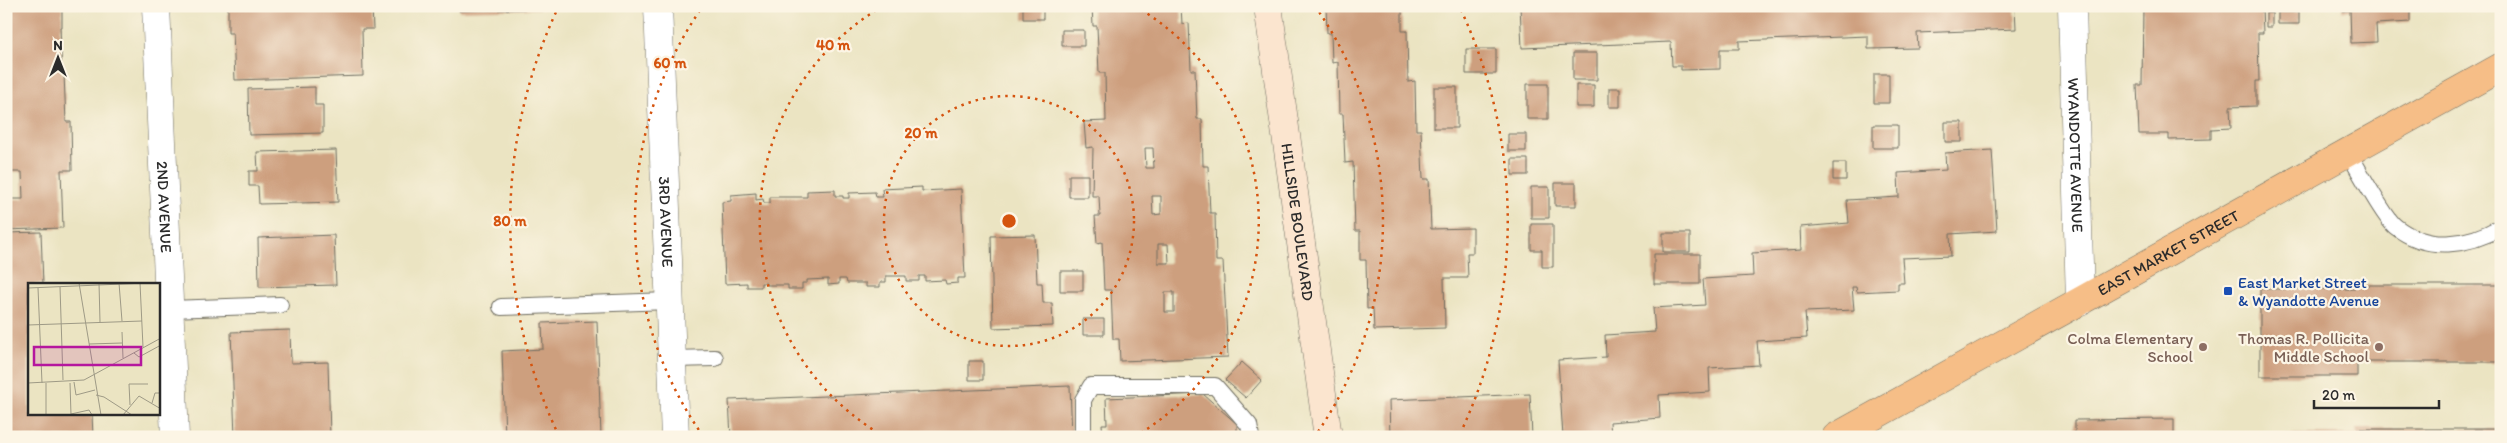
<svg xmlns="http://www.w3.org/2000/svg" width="2507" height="443" viewBox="0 0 2507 443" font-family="Itim,sans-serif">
  <rect width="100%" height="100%" fill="#fcf5e5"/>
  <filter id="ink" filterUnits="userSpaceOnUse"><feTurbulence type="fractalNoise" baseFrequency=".02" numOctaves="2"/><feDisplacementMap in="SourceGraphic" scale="10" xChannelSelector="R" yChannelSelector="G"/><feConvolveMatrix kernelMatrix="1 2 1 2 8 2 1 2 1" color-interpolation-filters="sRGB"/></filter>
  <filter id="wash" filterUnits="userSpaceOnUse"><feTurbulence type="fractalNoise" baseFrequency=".0096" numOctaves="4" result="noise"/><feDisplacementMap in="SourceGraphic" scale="20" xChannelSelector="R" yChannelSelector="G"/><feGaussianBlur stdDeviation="1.12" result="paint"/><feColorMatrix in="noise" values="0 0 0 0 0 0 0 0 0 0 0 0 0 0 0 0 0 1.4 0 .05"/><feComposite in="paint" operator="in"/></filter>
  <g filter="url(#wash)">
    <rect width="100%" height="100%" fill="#ebe4c2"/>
    <g id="blocks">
      <path fill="#cd9f7e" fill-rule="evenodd" d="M6 6H62V27H60L62 74H64L66 122H71L72 170H61L63 228 6 230V199H23L22 172H6Z
        M228 6H372L373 29H362L363 76 235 80 233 33H228Z
        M459 6H569V8L459 11Z
        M1023 6H1043V19H1023Z
        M1092 6H1181L1182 24 1189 23 1191 70H1195L1197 119H1202L1203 166H1208L1210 213H1215L1216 261H1223L1228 357 1120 361 1119 339H1113L1111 290H1104L1102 242 1097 243 1095 216H1100L1099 196H1092L1093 147 1086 148 1084 122 1106 121 1105 73H1099L1097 26H1093ZM1145 148H1153L1154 168H1146ZM1152 196H1161V214L1153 215ZM1158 244H1168L1169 263H1158ZM1165 292H1174V312H1165Z
        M1326 6H1402V31H1407L1408 82 1415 81 1416 130H1421L1423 179H1429L1431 229 1473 228V253H1467L1468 278H1444L1445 328 1374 330 1373 308 1367 309 1366 260H1360V231H1355L1353 162 1345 163 1343 114H1339L1338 62 1332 63 1331 33H1327Z
        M1520 6H2015L2016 29 1917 33 1918 48 1868 49V36L1739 41V49H1720V69L1681 70V66H1672L1671 42 1522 48Z
        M2143 6H2262L2263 33H2258L2259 81H2256V106L2230 107 2231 128 2211 129V139L2169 140V134H2139L2137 85H2142Z
        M2342 6H2443V8L2410 9V22L2376 24 2377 42 2351 43 2350 10 2342 11Z
        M2278 12H2299V24H2278Z
        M2266 13H2272V27H2266Z
        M1062 30H1084V46H1062Z
        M1466 49H1496V74H1466Z
        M1573 53H1597V80H1573Z
        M1874 74H1889V103H1874Z
        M1527 84H1548V119H1527Z
        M1576 85H1594V107H1576Z
        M315 87V105H323V133L249 135 248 89Z
        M1434 87H1457V128H1434Z
        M1609 88H1620V107H1609Z
        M1945 122H1962V142H1945Z
        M1873 125H1898V148H1873Z
        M1508 134H1526V151H1508Z
        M336 150 338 202 259 204 258 186H249V171H258L257 152Z
        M1992 150 1997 231 1950 234 1951 256 1902 258 1904 283H1898V290L1857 292 1856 287H1852L1854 310 1805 312 1807 338 1757 341 1759 365 1709 368 1710 392 1659 395 1660 418 1610 422 1611 437H1563L1558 360 1606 357 1605 335 1655 332 1653 308 1705 305 1703 279 1753 276 1752 253 1801 250 1800 227 1849 223 1847 200 1899 197 1898 173 1946 170 1945 153Z
        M1512 159H1528V175H1512Z
        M1833 163H1846V180H1833Z
        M1069 175H1088V197H1069Z
        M1555 183H1576V206H1555Z
        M922 187V191L961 189 965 278H958V283L946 284 945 280 925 281V276H919V281H906V276H886V282H880V287H866V283H847L846 279H839V284L828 285V279L807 280V283H802V289H788V285H767V283H761V287H747V283L725 284 722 202 731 201V195L756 193V200L763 199 764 203H770V197H807V191L835 190V196H843V198H849V193L875 192 876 197H883L882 189Z
        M1531 187H1549V218H1531Z
        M1531 224H1553V267H1542V250H1531Z
        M41 232 43 284H29V414H92L93 437H6V233Z
        M1663 233H1690V252H1663Z
        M334 235 336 285 259 287 258 238Z
        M1035 235 1037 283H1042L1043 303H1052L1053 326 993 328 991 236Z
        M1654 254H1700V284H1654Z
        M1060 271H1083V291H1060Z
        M2355 285H2501V362H2357V376H2260V289H2355Z
        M1083 319H1104V335H1083Z
        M597 321 601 437H505L502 351 543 349 542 323Z
        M290 330 291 363 328 362 330 437H235L231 332Z
        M969 361H983V380H969Z
        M1242 362 1262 380 1246 398 1225 380Z
        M1070 386 1072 437H731L729 400Z
        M1203 394 1237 424V437H1103L1102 424H1107L1106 398Z
        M1530 394 1532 437H1390L1389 400Z
        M2174 419V437H2075V420Z
        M2357 429H2501V437H2285V434H2357Z"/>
    </g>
  </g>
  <g filter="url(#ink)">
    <use href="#blocks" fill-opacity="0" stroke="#6e6c60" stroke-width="1"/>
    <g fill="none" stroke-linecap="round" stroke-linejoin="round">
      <defs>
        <path id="service" d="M2348 152C2357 167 2385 219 2396 227 2428 252 2468 246 2501 227
          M501 307 669 301
          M170 309 280 305
          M672 359 715 358
          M1083 437V400L1091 386H1215L1249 425 1251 437"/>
        <g id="minor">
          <path id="s1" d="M156 6 175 437"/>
          <path id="s2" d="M658 6 675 437"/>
          <path id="s3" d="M2072 6 2080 302"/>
        </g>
        <g id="secondary">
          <path id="s4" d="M1268 6 1328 437"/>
        </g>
        <g id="primary">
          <path id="s5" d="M1836 437 2501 67"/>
        </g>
      </defs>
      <use href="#service" stroke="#6e6c60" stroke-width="18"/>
      <use href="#minor" stroke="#6e6c60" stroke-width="29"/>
      <use href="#secondary" stroke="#6e6c60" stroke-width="29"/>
      <use href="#primary" stroke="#6e6c60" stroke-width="29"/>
      <use href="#service" stroke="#fff" stroke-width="16"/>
      <use href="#minor" stroke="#fff" stroke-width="28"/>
      <use href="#secondary" stroke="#fbe5cf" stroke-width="28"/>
      <use href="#primary" stroke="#f6be87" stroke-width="28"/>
    </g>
  </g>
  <g fill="none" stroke="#d5540f" stroke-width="2.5" stroke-dasharray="2.5 5">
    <circle cx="1009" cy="221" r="125"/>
    <path d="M885 437A249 249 0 0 1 883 6M1135 6A249 249 0 0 1 1134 437"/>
    <path d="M703 436A374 374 0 0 1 703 6M1315 6A374 374 0 0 1 1315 436"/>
    <path d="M559 436A499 499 0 0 1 557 10M1461 10A499 499 0 0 1 1459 436"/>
  </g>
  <rect fill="#1a4fb4" stroke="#fcf5e5" stroke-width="2" x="2223" y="286" width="10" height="10" rx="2.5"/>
  <g fill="#8d6e63" stroke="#fcf5e5" stroke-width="2">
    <circle cx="2203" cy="347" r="5"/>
    <circle cx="2379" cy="347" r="5"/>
  </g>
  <g text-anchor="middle" stroke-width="4.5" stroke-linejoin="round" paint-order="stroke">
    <g font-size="16" fill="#2b2b2b" stroke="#fcf5e5">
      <text dy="6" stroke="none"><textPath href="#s3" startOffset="149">WYANDOTTE AVENUE</textPath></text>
      <text dy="6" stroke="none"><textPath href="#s1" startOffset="201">2ND AVENUE</textPath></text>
      <text dy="6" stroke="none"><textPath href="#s2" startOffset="216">3RD AVENUE</textPath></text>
      <text dy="6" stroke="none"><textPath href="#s4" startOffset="218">HILLSIDE BOULEVARD</textPath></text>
      <text dy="6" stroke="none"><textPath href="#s5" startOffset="380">EAST MARKET STREET</textPath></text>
    </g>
    <g font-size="16" fill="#164399" stroke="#fcf5e5" text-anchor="start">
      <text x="2238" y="288">East Market Street<tspan x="2238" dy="18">&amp; Wyandotte Avenue</tspan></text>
    </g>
    <g font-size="16" fill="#785e54" stroke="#fcf5e5" text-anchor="end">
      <text x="2193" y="344">Colma Elementary<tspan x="2193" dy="18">School</tspan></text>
      <text x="2369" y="344">Thomas R. Pollicita<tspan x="2369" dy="18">Middle School</tspan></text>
    </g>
  </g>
  <g transform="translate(28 283)">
    <rect width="132" height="132" fill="#ebe4c2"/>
    <path fill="none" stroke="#9e9a86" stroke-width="1" d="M51 0 73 132M71 0 72 39M91 0 94 38M112 0 115 64M32 4 35 97M0 5 118 0M10 5 14 100M0 42 114 38M94 49 95 75M61 61 94 60M106 70 111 74 133 62M46 99 48 112 67 107M0 100 56 97 133 55M18 100V132M42 100 43 132M68 112 76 114 104 132M124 120 127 110H133M102 122 101 101H120M43 131 61 127 64 132M95 132 111 113 133 126"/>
    <path fill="#b5179e" fill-opacity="0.15" stroke="#b5179e" stroke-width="2.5" d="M6 64H113V82H6Z"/>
    <rect width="132" height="132" fill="none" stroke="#2b2b2b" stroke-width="2.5"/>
  </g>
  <circle cx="1009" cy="221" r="8" fill="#d5540f" stroke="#fcf5e5" stroke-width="2.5"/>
  <g font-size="15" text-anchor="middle" font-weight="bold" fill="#d5540f" stroke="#fcf5e5" stroke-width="4.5" stroke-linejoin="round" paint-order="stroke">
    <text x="833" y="50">40 m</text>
    <text x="670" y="68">60 m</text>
    <text x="921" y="138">20 m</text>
    <text x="510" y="226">80 m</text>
  </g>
  <rect width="2507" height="443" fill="none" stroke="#fcf5e5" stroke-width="25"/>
  <g transform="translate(58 58)" stroke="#fcf5e5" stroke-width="4" paint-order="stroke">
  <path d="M0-4L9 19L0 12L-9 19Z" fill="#2b2b2b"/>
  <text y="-8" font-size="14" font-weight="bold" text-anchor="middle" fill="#2b2b2b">N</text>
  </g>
  <path d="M2314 400v8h125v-8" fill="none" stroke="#2b2b2b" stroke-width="2.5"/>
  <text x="2322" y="400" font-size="15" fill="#2b2b2b" stroke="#fcf5e5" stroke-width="4" paint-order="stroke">20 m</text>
</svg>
